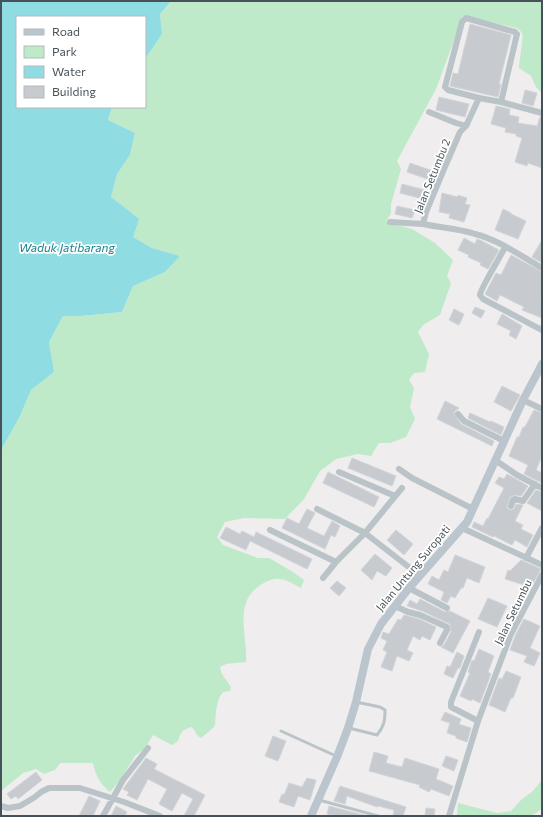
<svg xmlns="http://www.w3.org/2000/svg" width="543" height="817" viewBox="0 0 543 817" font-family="Commissioner,sans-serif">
  <rect width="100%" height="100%" fill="#efeded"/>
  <path fill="#beeac9" d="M171 1H542V93L536 87 531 76 519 68C519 62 524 36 522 33 521 31 519 30 517 28L463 16 436 89 397 161 401 169 391 204V213L386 222 412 229 435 243 453 260 447 276 451 283 440 315 423 325 418 332 429 354 425 372 414 373 409 380 414 388 410 407 415 419 406 437 390 443H379L371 456 358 454 336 459 320 471 304 499 285 519 244 518 225 522 217 537 223 545 258 558H269L293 572 304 580 301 588C286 580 278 574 262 584 232 602 248 635 246 662L226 664 220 667C221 676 227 680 231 687L230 691 223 692 219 698 216 710 215 725 213 728 201 738 198 736 192 727C183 729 180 733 178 741L172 745 153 735 145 748 135 756 120 780 110 792C101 785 95 775 93 763H60L55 770 44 774 36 769 23 773 1 791V450L20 416 31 390 54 372 49 342 63 316H81L122 312 133 286 165 272 180 256 152 248 133 237 123 207 111 197 117 174 130 155 135 133 108 120 112 107H145V59L162 34 160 14Z
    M542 780V809L531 816H457L458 803 497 813 511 811 522 799 533 791Z"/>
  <path fill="#8fdce3" d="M1 1H171L160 14 162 34 145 59V17H17V107H112L108 120 135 133 130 155 117 174 111 197 139 219 133 237 152 248 180 256 165 272 133 286 122 312 81 316H63L49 342 54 372 31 390 20 416 1 450Z"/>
  <path fill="#c7cacf" stroke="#d1d4d8" d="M470 24 511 35 499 84H501L498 97 450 86 453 73 458 74Z
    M525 90 537 93 533 106 522 103Z
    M439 97 469 104 465 117 436 110Z
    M496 106 510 109 509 115 519 117 518 123 537 126 540 117H542V168L528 163 527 166 515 162 522 138 516 136V134L505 132 506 128 491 124Z
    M410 163 436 172 433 181 407 172Z
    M402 184 425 190 423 199 400 193Z
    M442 193 458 197V195L467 198 465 204 470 205 464 222 449 218 450 214 439 212Z
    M397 206 415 210 412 218 395 214Z
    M503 209 511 213V214L526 221 518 239 495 230Z
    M464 238 475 244 477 239 482 241 499 250 488 269 480 265 481 263 468 257 469 255 458 250Z
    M542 240V263L532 257Z
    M511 255 542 272V298L540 302H542V318L522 310 524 307 500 295 497 301 485 294 496 273 501 275Z
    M475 307 485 311 481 318 472 313Z
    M454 309 464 314 459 325 449 320Z
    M502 314 522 326 516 339 509 335 511 331 497 324Z
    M502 386 520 395 511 411 494 402Z
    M445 401 459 408 455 411 454 414 461 424 494 441 492 446 437 419Z
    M534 410 542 413V456L536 470 542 473V483L524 474 528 465 509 456 517 437H519L523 427H525Z
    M470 413 490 422 491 421 504 427 501 435 468 418Z
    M352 458 396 476 392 486 348 468Z
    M328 472 379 497 374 507 323 483Z
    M507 474 528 486 521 496 516 495 510 497 507 507 508 509 512 510 514 509 516 504 523 505 515 521 523 525 521 529 533 535 527 547 515 540 512 545 494 536 493 537 472 527 474 522 483 526 487 518 488 519 504 488 495 483 499 477 504 479Z
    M536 490 542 492V511L527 503Z
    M307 509 315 513 307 528 324 536 332 521 340 526 335 537 331 535 325 549 282 528 287 518 299 524Z
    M226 527 240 534 242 531 254 537 256 532 312 559 307 569 250 541 246 550 220 538Z
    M396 530 413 544 404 555 387 540Z
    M375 554 392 568 386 576 377 571 372 580 361 570Z
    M455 555 485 567 479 583 467 578 463 588H461L455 598 451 596 447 603 441 600 444 592 428 584 432 576 439 580 444 570 448 572Z
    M521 560 541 569 531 587 505 579 508 570 510 571Z
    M337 581 346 588 339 596 330 588Z
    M488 598 507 606 497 627 478 619Z
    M420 599 445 612 450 611 470 621 453 653 441 647 444 645 451 632 450 624 422 611 407 606 410 600 417 604Z
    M404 615 419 619 436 627 430 640 422 636 420 640 413 636 407 650 413 653 409 661 397 656 392 671 381 667 387 652 383 650 387 641 381 638 383 632 389 634 398 619 401 620Z
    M524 619 540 626 530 648 540 653 534 666 524 662 527 656 510 650 516 634Z
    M479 649 494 656 488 672 491 674 480 703 472 699 471 701 460 696 470 673 468 672 472 660 474 661Z
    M457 652 464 656 460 668H458L453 678 444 674 447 666 450 667Z
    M506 671 521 677 513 698H511L505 712 489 705 499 678 502 679Z
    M445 712 461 719 459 724 471 728 467 742 456 738V736L447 733 450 723 441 720Z
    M273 736 286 741 278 761 265 756Z
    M374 752 388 756 386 763 402 767 405 758 439 769 436 779 453 786 449 796 431 789 429 792 419 787 420 785 369 771Z
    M446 756 458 760 454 771 442 766Z
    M146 758 157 764 154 769 205 795 194 816H184L193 799 182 793 172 811 159 804 167 789 148 779 137 800 127 795 129 792 123 789Z
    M36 772 42 780 18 799 16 796 11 799 7 794Z
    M307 778 316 780 310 800 298 796 294 807 279 802 282 794 284 795 289 783 302 787Z
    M340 786 406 807 403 816H393L394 810 378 806 377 807 347 796 345 804 334 801Z
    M89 796 100 801 93 816H79Z
    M116 806 127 812 125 816H111Z
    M329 806 367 816H338L327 814Z
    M426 808 435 809 434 816H425Z"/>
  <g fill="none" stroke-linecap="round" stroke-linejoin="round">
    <path stroke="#b9c3c8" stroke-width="3" d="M349 728 377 735C384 727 385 720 385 710L380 707 356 702
      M281 731 336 756
      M319 800 378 816"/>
    <path stroke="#b9c3c8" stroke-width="6" d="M479 98 448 90 445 87 462 22 466 18 515 32 517 34 501 102
      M429 112 456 123 466 126
      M542 113 501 102 479 98 466 126 460 132 444 169 426 212 423 224C441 228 458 228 475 234 499 240 521 256 542 268
      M390 222 423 224
      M505 247C501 256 480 289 480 295L483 299 542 330
      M523 400 542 409
      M458 414 464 421 504 441
      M495 460 517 475 542 488
      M399 469 412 478 473 509
      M339 472 395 496
      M511 506 513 500 515 499 523 501 535 484
      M317 509 365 533 419 575
      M462 528 542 565
      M270 530 336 562
      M526 558 542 528
      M323 578 336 562 365 533 402 488
      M409 588 447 608
      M395 606 408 612 420 615 447 627V630L440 643
      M478 721 451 707V702L479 632
      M1 806 8 808 20 806 35 797 41 792 49 788H80L124 802 160 816
      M103 816 123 780 148 748
      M449 816 478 721 511 634 542 575"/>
    <path stroke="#bac5cd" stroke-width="8" d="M311 816 337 757 348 728 356 702 368 649 381 624 409 588 467 522 523 400 542 364"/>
  </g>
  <g text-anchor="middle" stroke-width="3.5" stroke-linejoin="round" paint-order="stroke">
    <g font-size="11" fill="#475258" stroke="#fff">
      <text transform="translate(432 176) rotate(-68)" y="4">Jalan Setumbu 2</text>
      <text transform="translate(413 568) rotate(-50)" y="4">Jalan Untung Suropati</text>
      <text transform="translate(513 612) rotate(-64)" y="4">Jalan Setumbu</text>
    </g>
    <g font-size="12" font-style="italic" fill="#18828a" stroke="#fff">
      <text x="67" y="252">Waduk Jatibarang</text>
    </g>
  </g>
  <rect width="543" height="817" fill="none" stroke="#475258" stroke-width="4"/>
  <rect x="16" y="16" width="130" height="92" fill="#ffffff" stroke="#b5babc"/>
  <rect x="24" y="29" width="20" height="6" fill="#bac5cd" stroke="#b5babc"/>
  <text x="52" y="36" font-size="12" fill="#475258">Road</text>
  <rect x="24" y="46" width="20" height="12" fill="#beeac9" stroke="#b5babc"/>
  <text x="52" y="56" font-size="12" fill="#475258">Park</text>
  <rect x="24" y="66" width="20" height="12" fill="#8fdce3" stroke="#b5babc"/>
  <text x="52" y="76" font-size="12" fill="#475258">Water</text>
  <rect x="24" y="86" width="20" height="12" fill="#c7cacf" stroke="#b5babc"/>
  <text x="52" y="96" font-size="12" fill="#475258">Building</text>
</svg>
